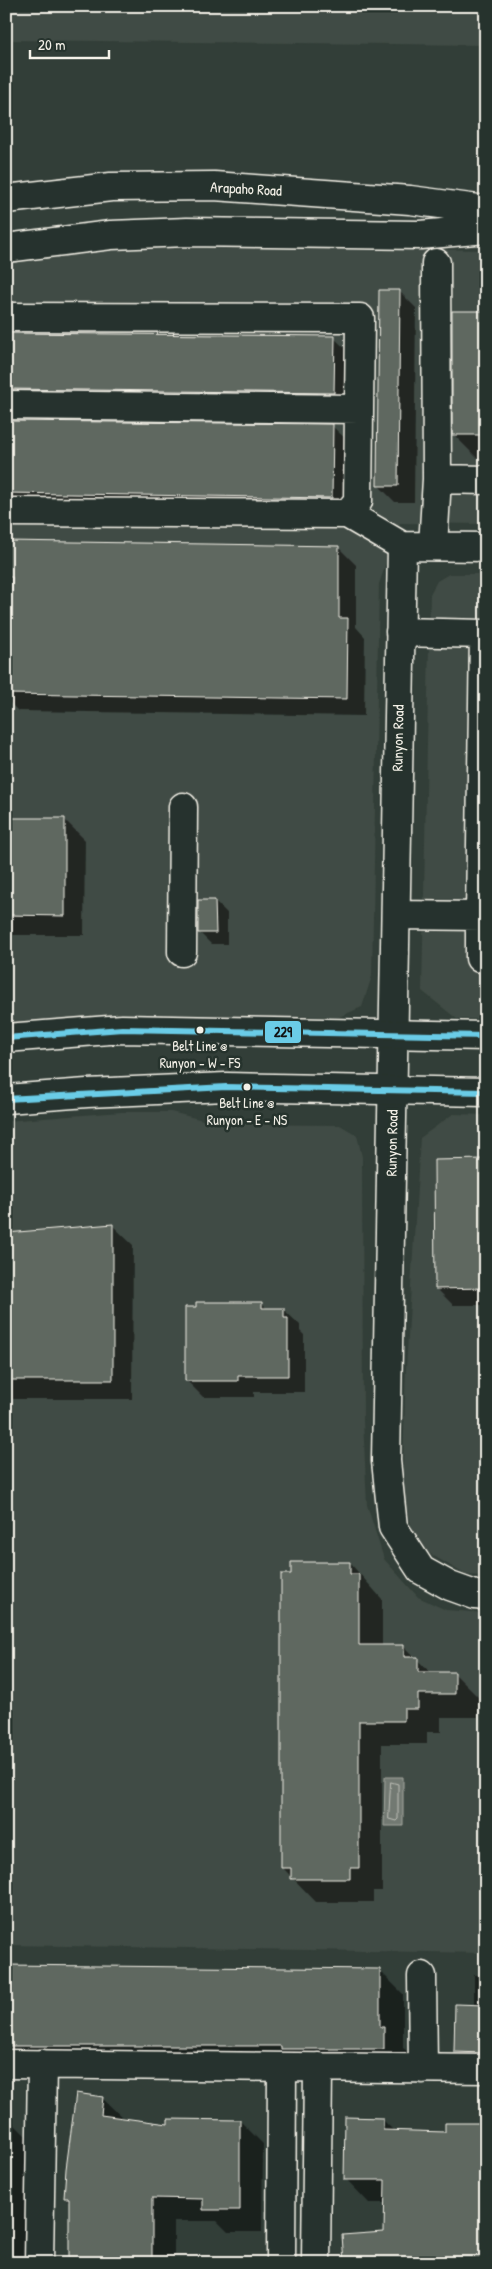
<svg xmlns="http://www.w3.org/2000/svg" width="492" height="2269" viewBox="0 0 492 2269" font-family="'Patrick Hand',sans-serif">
  <rect width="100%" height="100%" fill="#323e38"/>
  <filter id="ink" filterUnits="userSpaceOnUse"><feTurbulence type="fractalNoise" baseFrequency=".02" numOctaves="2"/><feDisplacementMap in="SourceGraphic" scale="10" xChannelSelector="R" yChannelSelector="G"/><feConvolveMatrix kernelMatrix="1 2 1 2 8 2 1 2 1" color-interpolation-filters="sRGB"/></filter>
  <g filter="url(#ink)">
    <path fill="#404b44" d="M6 6H486V45L6 40Z
      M216 247 486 250V524L400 523 379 584 372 976 362 1007 339 1017 102 1016 6 1024V262L81 251Z
      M449 574H486V1019H457L422 991 430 594 437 581Z
      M121 1112H171L219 1124 340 1125 357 1135 362 1157 363 1420 367 1505 384 1559 418 1597 446 1610 486 1613V1953L6 1945V1121Z
      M453 1114 486 1115V1576L466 1575 417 1546 402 1493 406 1369 420 1138Z"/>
    <path fill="#727972" stroke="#a6a9a1" d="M385 1777H403V1826H384Z"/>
    <path fill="#0007" d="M399 291 416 308 414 502H395L379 486Z
      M486 312V458H477L454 435Z
      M6 334 334 338 351 354 350 409 9 414 6 422 332 426 349 442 348 514 6 508Z
      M6 542 339 548 356 565V627L365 637 364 716 18 711 6 699V660H12L13 594 6 593Z
      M6 819 65 820 85 840 84 935H6Z
      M215 901 227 913V944H211L199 932Z
      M486 1160V1305H453L436 1288Z
      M113 1226 133 1245 132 1399H6V1234Z
      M262 1304 267 1309H283L300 1325V1331L304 1335V1392H254V1397H203L187 1381Z
      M350 1563 382 1599V1646H403L432 1674H455L478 1697V1717H441V1732H427V1744H382V1891H373V1902H316L282 1867 292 1575Z
      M6 1966 379 1970 403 1994V2048L407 2051V2072L6 2069Z
      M474 1975H486V2076H479L456 2052 474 2006Z
      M102 2098 124 2119 170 2125 240 2121 263 2144 262 2232H228L217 2221H174V2263H70V2202L65 2198Z
      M6 2116 27 2137 25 2263H6Z
      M382 2119 395 2132 446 2133 385 2233 386 2203H369L346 2179Z"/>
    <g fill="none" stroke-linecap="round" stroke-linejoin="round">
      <path stroke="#c0c1b9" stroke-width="1" d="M391 1782 398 1784V1819L396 1821 389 1819Z"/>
    </g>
    <path fill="#5f6861" stroke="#f4f1e8" d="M379 290H400L398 486H377Z
      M452 311H486V435H452Z
      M6 333 335 336 334 393 6 389Z
      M6 421 333 424 332 498 6 493Z
      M6 541 339 546V618H348L347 699 6 694V658L11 659 12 577H6Z
      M6 818H65V916L6 915Z
      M198 900H215L216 933H198Z
      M486 1159V1288L435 1289 434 1160Z
      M113 1224V1380H6V1233Z
      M196 1302H262V1308H284V1318H288V1376H238V1381H185V1307H196Z
      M291 1562H350V1574H359V1645H404V1657H418V1672H455V1694H418V1709H404V1721H359V1868H350V1879H291V1868H281V1574H291Z
      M6 1965 380 1969V2027H384V2049H281V2046H6Z
      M455 2004 486 2005V2053L454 2052Z
      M76 2093 103 2097 101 2115 168 2124V2119L240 2120V2210H203V2199L152 2198V2263H69V2198H64L66 2169Z
      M345 2117 383 2118V2130L445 2132V2123H486V2263H344L342 2235 384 2232 385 2180H344Z"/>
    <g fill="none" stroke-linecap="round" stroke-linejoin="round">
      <defs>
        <path id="minor" d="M436 263 437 479
          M6 317 360 318 358 501 347 514
          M6 405 359 409
          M6 512 347 514 402 546 486 547
          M402 546 386 1461 393 1527 421 1570 450 1586 475 1595 486 1596
          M433 546 437 479 486 480
          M400 632 484 634 480 916
          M396 915 480 916V958H486
          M182 952 183 807
          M422 1976 423 2069
          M6 2064 486 2069
          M39 2263 42 2064
          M281 2263 282 2067
          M316 2263 318 2067"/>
        <path id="major" d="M6 199 111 187 214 186 410 200 486 210
          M6 248 111 235 187 232 420 235 486 229
          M6 1038 122 1029 486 1036
          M6 1099 87 1093 226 1087 486 1092"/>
      </defs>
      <use href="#minor" stroke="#f4f1e8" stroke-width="31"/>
      <use href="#major" stroke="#f4f1e8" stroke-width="31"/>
      <use href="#minor" stroke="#26332d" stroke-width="28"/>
      <use href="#major" stroke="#26332d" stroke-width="28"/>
      <defs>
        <path id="bus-1" d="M6 1038 122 1029 486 1036
          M6 1099 226 1087 486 1092"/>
      </defs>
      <use href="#bus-1" stroke="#26332d" stroke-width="10"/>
      <use href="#bus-1" stroke="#6bcce7" stroke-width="6"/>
    </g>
  </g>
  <g fill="#f4f1e8" stroke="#26332d" stroke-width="2">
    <circle cx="200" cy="1030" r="4.5"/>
    <circle cx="247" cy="1087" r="4.5"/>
  </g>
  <g text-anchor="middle" stroke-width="5" stroke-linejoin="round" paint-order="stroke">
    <g font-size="14" fill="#f4f1e8" stroke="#26332d">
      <text x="200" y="1051">Belt Line @<tspan x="200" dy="17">Runyon - W - FS</tspan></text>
      <text x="247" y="1108">Belt Line @<tspan x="247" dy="17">Runyon - E - NS</tspan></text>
    </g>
    <g font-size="15" fill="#f4f1e8" stroke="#26332d">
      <text transform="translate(246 189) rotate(3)" y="5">Arapaho Road</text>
      <text transform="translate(398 738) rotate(-89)" y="5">Runyon Road</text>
      <text transform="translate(392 1143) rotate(-89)" y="5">Runyon Road</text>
    </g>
  </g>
  <rect stroke="#26332d" stroke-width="2" x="264" y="1020" width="38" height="24" rx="5" fill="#6bcce7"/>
  <g font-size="14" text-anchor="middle" font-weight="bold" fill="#111">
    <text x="283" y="1037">229</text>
  </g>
  <rect width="492" height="2269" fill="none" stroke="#26332d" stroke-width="25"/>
  <rect x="12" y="12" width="467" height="2244" fill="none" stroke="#f4f1e8" stroke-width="2" filter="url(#ink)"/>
  <path d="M30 50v8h79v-8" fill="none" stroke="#f4f1e8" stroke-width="2.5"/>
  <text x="38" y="50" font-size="15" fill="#f4f1e8" stroke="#26332d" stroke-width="4" paint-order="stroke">20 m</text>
</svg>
